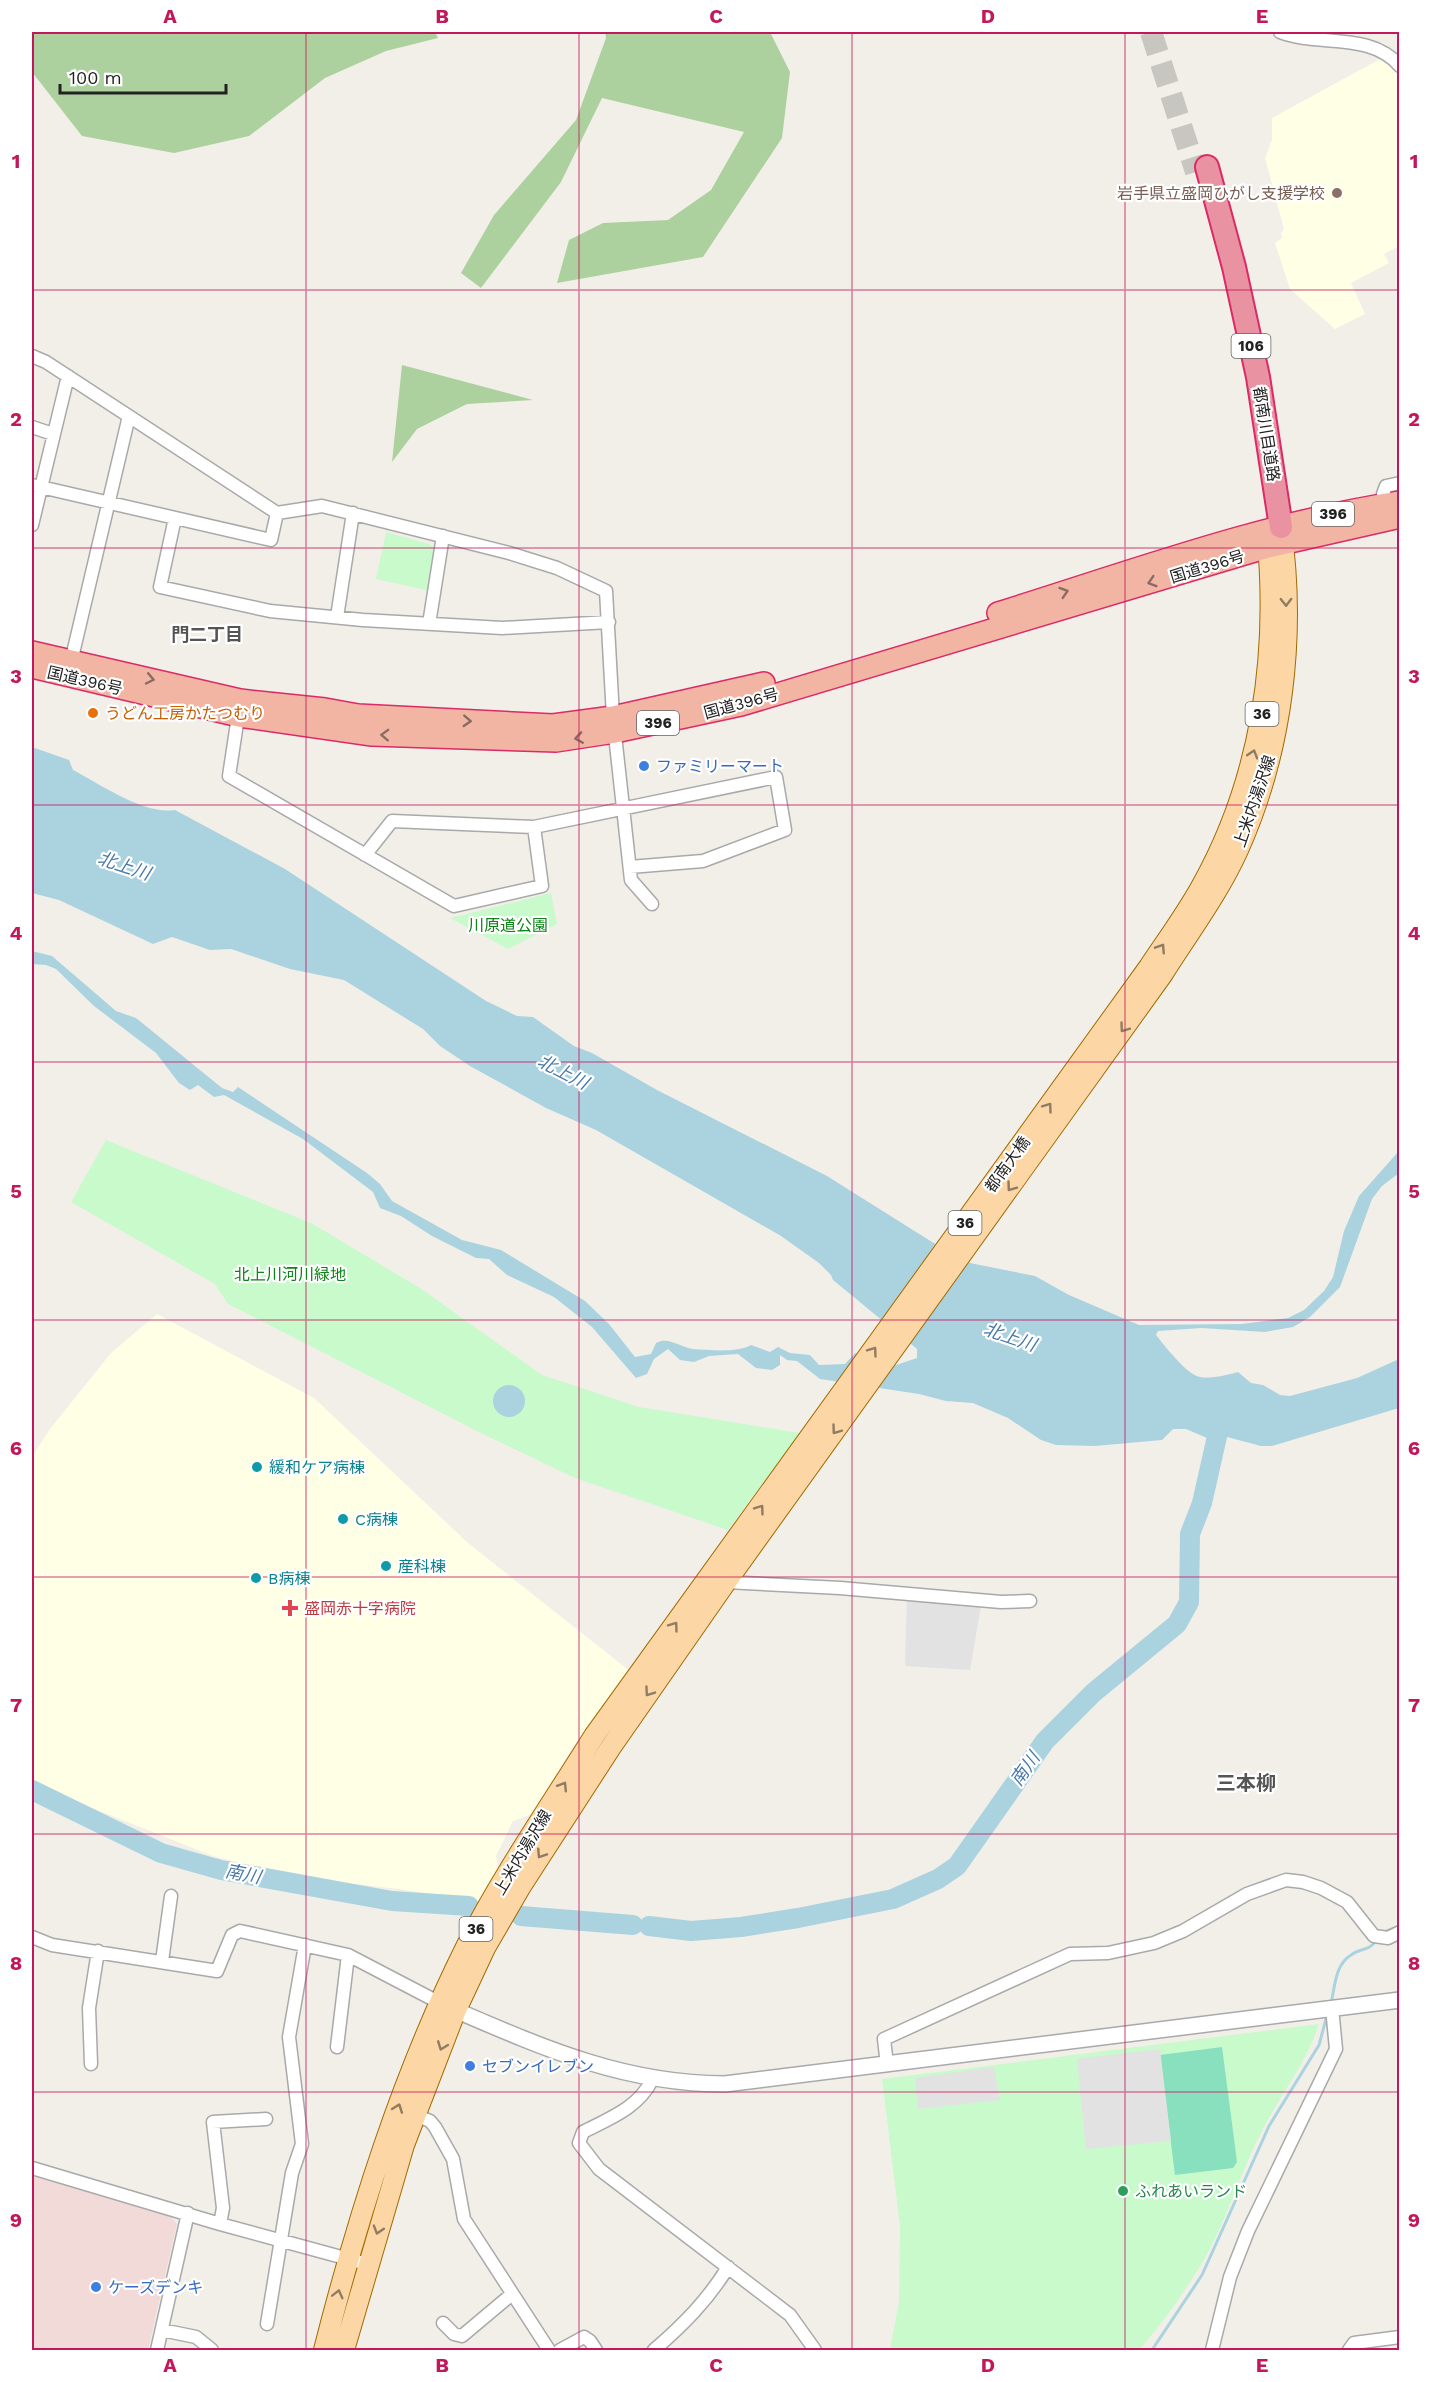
<svg xmlns="http://www.w3.org/2000/svg" width="1431" height="2382" viewBox="0 0 1431 2382" font-family="'Work Sans','Noto Sans JP',sans-serif">
  <rect width="100%" height="100%" fill="#f2efe9"/>
  <path fill="#f2dad9" d="M32 2176 171 2217 177 2224 148 2350H32Z"/>
  <path fill="#ffffe5" d="M1382 58 1395 68 1400 76 1399 246 1384 254 1389 263 1351 283 1365 314 1335 329 1290 289 1275 243 1282 238 1281 233 1284 229 1265 158 1272 140V118Z
    M157 1314 314 1398 468 1543 631 1672 572 1748 532 1814 513 1821 496 1856 499 1872 482 1902 399 1889 300 1878 213 1856 77 1802 32 1779V1457L50 1429 111 1353Z"/>
  <path fill="#add19e" d="M32 32H435L438 38 386 51 325 78 249 136 174 153 82 136 32 72Z
    M605 32H770L790 72 782 138 703 257 557 283 569 240 603 223 668 220 711 190 744 132 602 98 561 182 481 288 461 273 494 215 576 120 606 38Z
    M402 365 533 400 467 404 417 429 392 462Z"/>
  <path fill="#c8facc" d="M386 532 429 544 434 548 427 590 376 579Z
    M551 893 557 924 508 949 450 918Z
    M106 1140 311 1223 420 1288 542 1375 639 1407 800 1433 728 1530 575 1478 481 1433 228 1304 215 1284 71 1202Z
    M1319 2024C1307 2062 1281 2094 1263 2129 1241 2170 1228 2217 1205 2258 1186 2290 1163 2323 1139 2350H890L899 2301 900 2225 882 2079Z"/>
  <path fill="#88e0be" d="M1222 2047 1237 2162 1233 2168 1175 2175 1160 2055Z"/>
  <path fill="#e2e2e2" d="M907 1594 982 1600 970 1670 905 1666Z
    M1160 2049 1171 2141 1086 2149 1077 2059Z
    M994 2067 1000 2100 918 2109 915 2078Z"/>
  <path fill="#aad3df" d="M32 747 69 760 73 770C100 784 144 815 175 810L285 869 486 1001 517 1016 533 1017 574 1046 592 1053 657 1090 827 1176 932 1242 970 1263 1035 1276 1069 1295 1139 1325 1242 1324 1288 1318 1304 1310 1324 1291 1333 1277 1344 1231 1359 1196 1399 1151V1173L1382 1186 1372 1199 1340 1287 1310 1317 1293 1327 1265 1332 1201 1328 1158 1331 1156 1335C1164 1345 1187 1375 1200 1377 1211 1379 1227 1375 1238 1372L1251 1383 1263 1385 1280 1395 1290 1396 1357 1378 1399 1359V1408L1272 1446H1261L1227 1437 1207 1438 1186 1429H1173L1162 1440 1095 1446 1056 1445 1041 1440 1008 1418 973 1403 946 1401 919 1394 820 1379 797 1361 787 1360 780 1355V1365L772 1370 756 1368 738 1354 709 1356 694 1362 680 1360 668 1349 654 1359 647 1374 636 1378 592 1327 554 1297 507 1275 489 1259 476 1258 432 1236 401 1216 380 1208 373 1192 303 1139 224 1095 214 1097 198 1085 190 1090 179 1083 156 1053 94 1006 56 969 46 965 32 964V951L52 956 116 1011 136 1018 222 1088 233 1092 238 1087 367 1173 380 1184 392 1201 462 1240 501 1250 585 1301 609 1324 635 1357 651 1354 656 1343C669 1336 681 1348 693 1349 710 1350 737 1353 751 1345L770 1352 778 1347 790 1353 810 1355 819 1365 845 1364 855 1353 893 1366 917 1358V1349L833 1280 831 1275 819 1263 781 1236 596 1130 546 1108 470 1066 440 1046 423 1029 344 980 290 969 231 949 210 950 172 937 153 944 59 900 32 893Z
    M493 1401a16 16 0 1 1 32 0a16 16 0 1 1-32 0Z"/>
  <g fill="none" stroke-linecap="round" stroke-linejoin="round">
    <path stroke="#aad3df" stroke-width="3" d="M1381 1933 1400 1926
      M1332 1999C1335 1984 1336 1964 1351 1955 1360 1948 1369 1951 1376 1941
      M1152 2350 1202 2275 1269 2126 1319 2045 1326 2019"/>
    <path stroke="#aad3df" stroke-width="20" d="M32 1790 161 1853 221 1870 392 1901 469 1906
      M521 1916 633 1925
      M649 1926 691 1931 741 1927 798 1918 893 1899 938 1879 957 1866 1045 1741 1093 1693 1177 1624 1189 1602 1190 1534 1202 1503 1218 1432 1228 1415"/>
    <path stroke="#c8c6c1" stroke-width="22" stroke-dasharray="22 11" stroke-linecap="butt" d="M1151 32 1196 172"/>
    <defs>
      <path id="minor" d="M1280 32C1318 47 1370 31 1400 66
        M32 356 46 362 277 513 322 506 509 553 557 568 606 591 613 717 631 880 652 904
        M32 427 53 434
        M32 485 271 540 277 513
        M1385 509 1383 494 1386 486 1400 483
        M175 518 160 587 270 611 363 620 502 628 609 622
        M32 525 68 376
        M337 617 353 513
        M429 624 443 536
        M70 666 129 416
        M239 710 229 776 454 906 542 886 534 827
        M365 855 392 821 534 827 776 777 785 830 703 861 630 867
        M726 1582 840 1588 1001 1602 1030 1601
        M32 1937 52 1945 217 1971 232 1935 240 1931 348 1955 440 2003
        M162 1961 171 1896
        M337 2047 348 1955
        M91 2064 89 2008 98 1951
        M887 2065 884 2039 1070 1954 1108 1953 1154 1943 1183 1931 1247 1894 1286 1880 1303 1882 1321 1888 1347 1902 1374 1936 1388 1938 1400 1932
        M652 2080C638 2108 610 2118 583 2132L579 2143 599 2169 790 2315 815 2350
        M415 2115 430 2121 435 2127 453 2159 464 2219 549 2350
        M32 2168 220 2224 367 2264
        M220 2224 223 2208 213 2122 266 2119
        M443 2323 454 2334 462 2336 512 2294
        M267 2324 292 2173 302 2144 289 2037 305 1945
        M162 2330 196 2337 212 2350
        M157 2350 188 2213
        M560 2350 584 2337 590 2341 596 2350
        M654 2350C683 2325 708 2300 728 2267
        M1212 2350 1230 2277 1248 2231 1336 2049 1332 2008
        M1349 2350 1354 2343 1400 2337"/>
      <path id="tertiary" d="M446 2006C539 2046 622 2084 725 2084L1400 2000"/>
      <path id="primary" d="M324 2350C359 2212 403 2073 467 1945 504 1873 551 1805 594 1736L1149 967C1167 940 1186 914 1201 887 1262 779 1279 654 1267 533
        M344 2350 404 2145 456 2010 485 1948 521 1886 611 1747 726 1582 1162 975C1188 934 1218 894 1238 850 1283 750 1296 636 1281 528"/>
      <path id="trunk" d="M998 613C1130 572 1262 523 1400 502
        M32 652 240 700 325 709 358 715 553 725 613 717 764 683
        M32 667 239 716 372 735 556 741 615 732 741 705 1268 547 1400 517"/>
      <path id="motorway" d="M1207 167 1234 267 1258 377 1281 527"/>
    </defs>
    <use href="#minor" stroke="#a9a9a9" stroke-width="15"/>
    <use href="#tertiary" stroke="#a9a9a9" stroke-width="18"/>
    <use href="#primary" stroke="#a06b00" stroke-width="22"/>
    <use href="#trunk" stroke="#dc2a67" stroke-width="24"/>
    <use href="#motorway" stroke="#dc2a67" stroke-width="26"/>
    <use href="#minor" stroke="#fff" stroke-width="12"/>
    <use href="#tertiary" stroke="#fff" stroke-width="15"/>
    <use href="#primary" stroke="#fcd6a4" stroke-width="20"/>
    <use href="#trunk" stroke="#f2b4a3" stroke-width="21"/>
    <use href="#motorway" stroke="#e892a2" stroke-width="22"/>
  </g>
  <defs><path id="oneway-chevron" d="M-2-3.5L2.5 0L-2 3.5" fill="none" stroke-width="1.6" stroke-linecap="round" stroke-linejoin="round" transform="scale(1.5)"/></defs>
  <g stroke="#8a6b62">
    <use href="#oneway-chevron" transform="translate(1152 582) rotate(163)"/>
    <use href="#oneway-chevron" transform="translate(1064 592) rotate(-18)"/>
    <use href="#oneway-chevron" transform="translate(150 679) rotate(12)"/>
    <use href="#oneway-chevron" transform="translate(467 721) rotate(3)"/>
    <use href="#oneway-chevron" transform="translate(385 735) rotate(-178)"/>
    <use href="#oneway-chevron" transform="translate(579 738) rotate(171)"/>
  </g>
  <g stroke="#8f7c63">
    <use href="#oneway-chevron" transform="translate(1286 602) rotate(89)"/>
    <use href="#oneway-chevron" transform="translate(1253 754) rotate(-73)"/>
    <use href="#oneway-chevron" transform="translate(1161 948) rotate(-57)"/>
    <use href="#oneway-chevron" transform="translate(1124 1028) rotate(126)"/>
    <use href="#oneway-chevron" transform="translate(1048 1107) rotate(-54)"/>
    <use href="#oneway-chevron" transform="translate(1011 1187) rotate(126)"/>
    <use href="#oneway-chevron" transform="translate(873 1351) rotate(-54)"/>
    <use href="#oneway-chevron" transform="translate(836 1430) rotate(126)"/>
    <use href="#oneway-chevron" transform="translate(760 1509) rotate(-54)"/>
    <use href="#oneway-chevron" transform="translate(674 1626) rotate(-54)"/>
    <use href="#oneway-chevron" transform="translate(649 1692) rotate(125)"/>
    <use href="#oneway-chevron" transform="translate(563 1786) rotate(-58)"/>
    <use href="#oneway-chevron" transform="translate(541 1854) rotate(123)"/>
    <use href="#oneway-chevron" transform="translate(442 2046) rotate(111)"/>
    <use href="#oneway-chevron" transform="translate(398 2108) rotate(-70)"/>
    <use href="#oneway-chevron" transform="translate(378 2230) rotate(107)"/>
    <use href="#oneway-chevron" transform="translate(338 2294) rotate(-76)"/>
  </g>
  <path fill="none" stroke="#c2185b" stroke-width="1.5" stroke-opacity="0.55" d="M306 32V2350M579 32V2350M852 32V2350M1125 32V2350M32 290H1400M32 548H1400M32 805H1400M32 1062H1400M32 1320H1400M32 1577H1400M32 1834H1400M32 2092H1400"/>
  <circle fill="#8d6e63" stroke="#fff" stroke-width="2" cx="1337" cy="193" r="6"/>
  <circle fill="#e8710a" stroke="#fff" stroke-width="2" cx="93" cy="713" r="6"/>
  <g fill="#3f7fe0" stroke="#fff" stroke-width="2">
    <circle cx="644" cy="766" r="6"/>
    <circle cx="470" cy="2066" r="6"/>
    <circle cx="96" cy="2287" r="6"/>
  </g>
  <g fill="#0f9aa8" stroke="#fff" stroke-width="2">
    <circle cx="257" cy="1467" r="6"/>
    <circle cx="343" cy="1519" r="6"/>
    <circle cx="386" cy="1566" r="6"/>
    <circle cx="256" cy="1578" r="6"/>
  </g>
  <path fill="#e0444e" stroke="#fff" stroke-width="2" d="M287 1599h6v6h6v6h-6v6h-6v-6h-6v-6h6z"/>
  <circle fill="#2e9e5b" stroke="#fff" stroke-width="2" cx="1123" cy="2191" r="6"/>
  <g text-anchor="middle" stroke-width="4.5" stroke-linejoin="round" paint-order="stroke">
    <g fill="#fff" stroke="#646464" stroke-width="1.5">
      <rect x="1231.5" y="334" width="39" height="24" rx="4.5"/>
      <rect x="1312" y="502" width="42" height="24" rx="4.5"/>
      <rect x="1245.5" y="702" width="33" height="24" rx="4.5"/>
      <rect x="637" y="711" width="42" height="24" rx="4.5"/>
      <rect x="948.5" y="1211" width="33" height="24" rx="4.5"/>
      <rect x="459.5" y="1917" width="33" height="24" rx="4.5"/>
    </g>
    <g font-size="15" font-weight="bold" fill="#222">
      <text x="1251" y="351">106</text>
      <text x="1333" y="519">396</text>
      <text x="1262" y="719">36</text>
      <text x="658" y="728">396</text>
      <text x="965" y="1228">36</text>
      <text x="476" y="1934">36</text>
    </g>
    <g font-size="16" fill="#785e54" stroke="#fff" text-anchor="end">
      <text x="1325" y="199">岩手県立盛岡ひがし支援学校</text>
    </g>
    <g font-size="16" fill="#222" stroke="#fff">
      <text transform="translate(1267 434) rotate(81)" y="6">都南川目道路</text>
      <text transform="translate(1207 566) rotate(-17)" y="6">国道396号</text>
      <text transform="translate(85 680) rotate(13)" y="6">国道396号</text>
      <text transform="translate(741 703) rotate(-15)" y="6">国道396号</text>
      <text transform="translate(1254 801) rotate(-71)" y="6">上米内湯沢線</text>
      <text transform="translate(1007 1164) rotate(-54)" y="6">都南大橋</text>
      <text transform="translate(522 1852) rotate(-59)" y="6">上米内湯沢線</text>
    </g>
    <g font-size="16" fill="#c56008" stroke="#fff" text-anchor="start">
      <text x="105" y="719">うどん工房かたつむり</text>
    </g>
    <g font-size="16" fill="#366cbe" stroke="#fff" text-anchor="start">
      <text x="656" y="772">ファミリーマート</text>
      <text x="482" y="2072">セブンイレブン</text>
      <text x="108" y="2293">ケーズデンキ</text>
    </g>
    <g font-size="16" fill="#0c8416" stroke="#fff">
      <text x="508" y="931">川原道公園</text>
      <text x="290" y="1280">北上川河川緑地</text>
    </g>
    <g font-size="16" fill="#0d838f" stroke="#fff" text-anchor="start">
      <text x="269" y="1473">緩和ケア病棟</text>
      <text x="355" y="1525">C病棟</text>
      <text x="398" y="1572">産科棟</text>
      <text x="268" y="1584">B病棟</text>
    </g>
    <g font-size="16" fill="#be3a42" stroke="#fff" text-anchor="start">
      <text x="304" y="1614">盛岡赤十字病院</text>
    </g>
    <g font-size="16" fill="#27864d" stroke="#fff" text-anchor="start">
      <text x="1135" y="2197">ふれあいランド</text>
    </g>
    <g font-size="18" font-weight="bold" fill="#555" stroke="#fff">
      <text x="207" y="641">門二丁目</text>
    </g>
    <g font-size="18" font-style="italic" fill="#4a7aab" stroke="#fff">
      <text transform="translate(124 866) rotate(18)" y="6">北上川</text>
      <text transform="translate(563 1072) rotate(27)" y="6">北上川</text>
      <text transform="translate(1010 1337) rotate(19)" y="6">北上川</text>
      <text transform="translate(1025 1769) rotate(-55)" y="6">南川</text>
      <text transform="translate(243 1874) rotate(11)" y="6">南川</text>
    </g>
    <g font-size="20" font-weight="bold" fill="#555" stroke="#fff">
      <text x="1246" y="1790">三本柳</text>
    </g>
  </g>
  <rect width="1431" height="2382" fill="none" stroke="#ffffff" stroke-width="66"/>
  <path d="M60 84v9h166v-9" fill="none" stroke="#222222" stroke-width="3"/>
  <text x="69" y="84" font-size="18" fill="#222222" stroke="#ffffff" stroke-width="4.5" paint-order="stroke">100 m</text>
  <rect x="33" y="33" width="1365" height="2316" fill="none" stroke="#c2185b" stroke-width="2"/>
  <g font-size="20" text-anchor="middle" font-weight="bold" fill="#c2185b">
    <text x="170" y="23">A</text>
    <text x="442" y="23">B</text>
    <text x="716" y="23">C</text>
    <text x="988" y="23">D</text>
    <text x="1262" y="23">E</text>
    <text x="16" y="168">1</text>
    <text x="1414" y="168">1</text>
    <text x="16" y="426">2</text>
    <text x="1414" y="426">2</text>
    <text x="16" y="683">3</text>
    <text x="1414" y="683">3</text>
    <text x="16" y="940">4</text>
    <text x="1414" y="940">4</text>
    <text x="16" y="1198">5</text>
    <text x="1414" y="1198">5</text>
    <text x="16" y="1455">6</text>
    <text x="1414" y="1455">6</text>
    <text x="16" y="1712">7</text>
    <text x="1414" y="1712">7</text>
    <text x="16" y="1970">8</text>
    <text x="1414" y="1970">8</text>
    <text x="16" y="2227">9</text>
    <text x="1414" y="2227">9</text>
    <text x="170" y="2372">A</text>
    <text x="442" y="2372">B</text>
    <text x="716" y="2372">C</text>
    <text x="988" y="2372">D</text>
    <text x="1262" y="2372">E</text>
  </g>
</svg>
